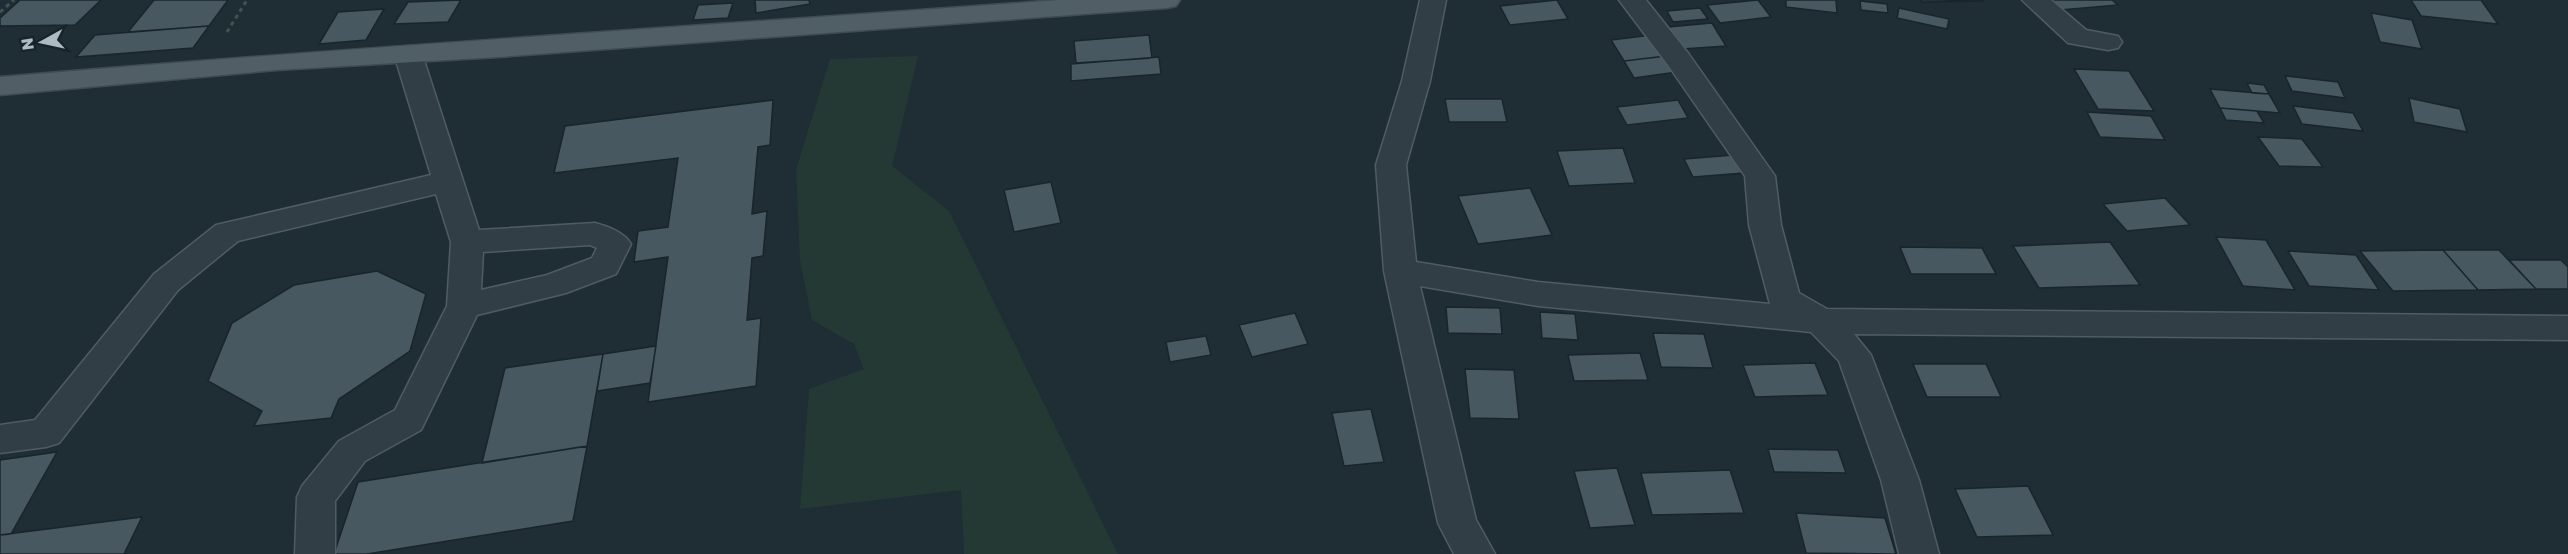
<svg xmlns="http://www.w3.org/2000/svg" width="2568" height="554" viewBox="0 0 2568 554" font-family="'Golos Text',sans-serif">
  <rect width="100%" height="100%" fill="#1f2d34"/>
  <path fill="#243934" d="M918 56 892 166 949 211 1118 554H964L961 490 800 509 809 389 864 369 854 344 812 320 800 260 796 170 830 59Z"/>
  <path fill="#475860" stroke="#1a252b" stroke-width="1.5" d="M20 0H101L75 25 0 26V18Z
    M154 0H228L209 26 128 32Z
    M461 0 448 22 394 24 408 2Z
    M755 0H809L810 4 756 13Z
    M1557 0 1568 19 1510 25 1500 6Z
    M1758 0 1771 17 1720 23 1707 5Z
    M1786 0H1836L1837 13 1786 7Z
    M1920 0H1982L1983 1 1922 2Z
    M2051 0H2112L2118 5 2060 10Z
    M2411 0H2481L2498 24 2421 16Z
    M1860 1 1887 4 1888 13 1861 10Z
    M733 3 728 18 693 20 698 5Z
    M1700 8 1708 19 1673 22 1667 11Z
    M1899 8 1949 19 1947 29 1897 18Z
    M384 9 366 40 319 44 338 12Z
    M2371 13 2412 20 2422 49 2380 42Z
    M1712 23 1726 46 1682 49 1668 27Z
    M209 26 193 48 76 57 95 35Z
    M1149 35 1152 58 1076 63 1074 41Z
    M1652 35 1666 56 1624 61 1611 40Z
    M1666 56 1677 72 1634 78 1624 61Z
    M1159 57 1161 74 1071 81V64Z
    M2074 69 2129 71 2154 111 2098 109Z
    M2285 76 2338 82 2345 98 2292 91Z
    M2247 83 2264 85 2269 94 2252 93Z
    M2210 89 2269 94 2280 113 2220 108Z
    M2409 98 2460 109 2467 132 2414 122Z
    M1445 99H1502L1507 122H1449Z
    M773 100 770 145 758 147 752 214 767 211 763 256 752 258 747 320 761 318 756 386 648 402 668 257 634 262 638 231 668 227 678 158 554 173 565 126Z
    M1678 100 1688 118 1627 125 1617 107Z
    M2293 106 2353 113 2363 131 2302 124Z
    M2220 108 2257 111 2264 123 2226 120Z
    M2087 112 2151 116 2165 140 2100 137Z
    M2258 137 2302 139 2323 167 2279 166Z
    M1623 148 1635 183 1569 186 1557 151Z
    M1734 155 1744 173 1693 177 1684 159Z
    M1051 182 1061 223 1014 232 1004 190Z
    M1530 188 1552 235 1478 244 1458 196Z
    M2165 198 2190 225 2127 231 2103 204Z
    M2216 237 2266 240 2295 290 2243 286Z
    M2110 242 2140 285 2039 288 2013 246Z
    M1900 247 1982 248 1996 274H1911Z
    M2443 250 2478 290 2393 291 2360 251Z
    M2443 250H2499L2536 289 2478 290Z
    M2288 251 2356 255 2379 290 2309 286Z
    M2509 260H2561L2568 267V289H2536Z
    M377 271 426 294 410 351 339 399 331 418 254 426 262 411 208 381 232 323 294 285Z
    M1446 307 1500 308 1502 334 1448 333Z
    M1540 312 1575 314 1578 340 1542 338Z
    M1295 313 1308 344 1252 357 1239 325Z
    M1653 333 1704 334 1713 368 1661 367Z
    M1206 336 1211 355 1170 362 1166 342Z
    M656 346 650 383 597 391 603 354Z
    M1640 353 1648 380 1574 381 1568 355Z
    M603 354 587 446 482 463 505 368Z
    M1815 363 1828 395 1755 397 1743 365Z
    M1913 364H1986L2001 397H1927Z
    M1465 369 1514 370 1519 419 1470 418Z
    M1371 409 1384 462 1344 466 1332 413Z
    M587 446 573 521 367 554H334L358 482Z
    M1768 449 1838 450 1846 473 1774 472Z
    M57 452 11 534 0 535V460Z
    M1617 468 1635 525 1590 528 1574 471Z
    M1730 470 1744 513 1652 515 1641 473Z
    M2028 486 2053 535 1977 537 1955 489Z
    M1796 513 1885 518 1896 554 1806 553Z
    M142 517 124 554H0V535Z"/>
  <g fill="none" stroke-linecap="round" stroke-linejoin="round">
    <defs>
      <path id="minor" d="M1420 0H1446L1430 81 1406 165 1416 262 1538 282 1770 304 1749 225 1745 176 1668 65 1619 0H1646L1688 53 1775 176 1781 225 1799 293 1827 309 2568 316V340L1854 334 1871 355 1919 480 1939 554H1899L1881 480 1839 361 1811 332 1538 306 1420 286 1476 520 1495 554H1454L1438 523 1384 271 1376 165 1402 81Z
        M2022 0H2051L2086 30 2118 36 2122 42 2118 48 2108 50 2068 43Z
        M408 46 418 48 422 54 479 230 595 223C609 227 624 232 631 244L616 274 566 293 477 315 421 430 365 461 335 501V554H295L297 497 302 486 339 441 395 410 447 306 451 242 436 194 238 241 178 290 59 443 46 447 0 453V425L35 420 154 274 216 225 431 175 394 54 398 48ZM590 245 597 248 592 258 547 275 481 290 483 252Z"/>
      <path id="major" d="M1059 0H1180L1176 6 1167 8 499 57 277 70 0 95V77C352 47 706 26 1059 0Z"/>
    </defs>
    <use href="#minor" stroke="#505c63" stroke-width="3"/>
    <use href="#major" stroke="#3f4a51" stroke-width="3"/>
    <path stroke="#405451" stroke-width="3" stroke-dasharray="4 4" stroke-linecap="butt" d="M0 12 14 0
      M227 32 247 0"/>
    <use href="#minor" fill="#323e45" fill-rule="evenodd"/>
    <use href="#major" fill="#505e65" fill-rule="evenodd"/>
  </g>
  <g transform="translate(42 42) rotate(262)" stroke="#182329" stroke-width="4.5" paint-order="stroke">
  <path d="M0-4.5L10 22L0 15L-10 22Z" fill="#acbac2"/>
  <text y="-9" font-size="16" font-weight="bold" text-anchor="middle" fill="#acbac2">N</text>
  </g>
</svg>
